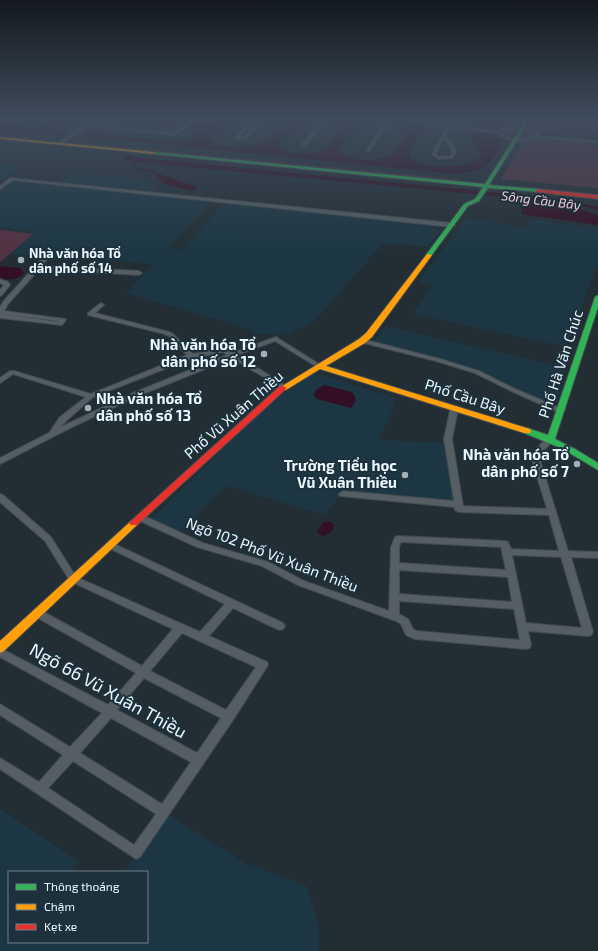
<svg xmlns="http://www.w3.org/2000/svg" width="598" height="951" viewBox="0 0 598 951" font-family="'Exo 2',sans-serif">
  <rect width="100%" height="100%" fill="#232e34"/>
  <path fill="#1c3743" d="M0 164 21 166 0 182Z
    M75 173 148 180 157 191 63 182Z
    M15 180 205 201 209 204 168 248 184 250 222 205 230 204 429 225 439 232 427 247 383 243 322 313 311 322 288 335 283 332 278 336 272 334 268 335 264 334 261 335 246 328 126 293 153 264 10 254 35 232 0 227V191Z
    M467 218 526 228 531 219 582 227 583 225 598 227V263L566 347 413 314 433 285 418 282Z
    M385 326 566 368 555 406 493 379 439 359 373 342Z
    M312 373 339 380 397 399 379 440 448 443 457 501 342 493 325 515 227 486 216 495 179 533 149 521 216 456 229 440 273 400Z
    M0 809 79 862 74 869 79 872H9V942H147V872H124L164 812 245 863 307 886 319 927V951H0Z"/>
  <path fill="#533343" d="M537 120H598V131L595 135C579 139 548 134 532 128Z
    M519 129 532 132 535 135C528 141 511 139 504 133L506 130Z
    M543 139 588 143 598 146V188L501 179 524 141Z
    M82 143 465 180 467 181 80 144Z
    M0 230 33 234 0 262Z"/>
  <path fill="#320f23" d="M54 120H68L54 129 67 131 63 135 0 129V125L40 128Z
    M113 120H170L183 122 178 126Z
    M216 120H229L212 133 210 137 211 141C222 150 254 148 266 141 275 136 283 127 290 120H303L277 145C284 155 315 156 325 149 332 144 340 129 346 122L349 120H363L351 132 340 149 341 153C355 163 381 162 395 152L414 124 426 125 416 139 409 156C418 171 464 169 478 160L481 151 471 139 475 132H485L502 140V143C488 171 484 170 455 174L79 136 84 133 187 142 193 139 203 129 188 127C198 120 206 128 216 120Z
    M493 120H518L515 124 494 128 482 127Z
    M128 155 141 158 462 189 565 200 594 206 598 207V210L578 205 537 200 135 162 124 159Z
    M152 171 197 187 196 189 191 191 164 184Z
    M523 202C548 204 574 205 598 215V225L521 214Z
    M0 266 20 268 24 273C18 280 9 280 0 279Z
    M324 385 352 392C357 399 356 402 351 408L317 399 314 395 316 390Z
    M329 521 334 525C334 531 328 535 322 536L317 532 323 523Z"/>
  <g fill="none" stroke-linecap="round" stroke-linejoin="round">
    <path stroke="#320f23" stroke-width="1.5" d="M138 160 134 163 137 169 152 171"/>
    <defs>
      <path id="street" d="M93 120H97L90 125 172 133 191 120H195L180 132 173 135 87 127 60 145H58V143Z
        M258 120H263L257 128 245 139H235V137L247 125ZM256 124 243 137H239L249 127Z
        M324 120H328L304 146H302V144Z
        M388 120H392L369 151H367L376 135Z
        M405 120H413L448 126 459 120H463L452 126 499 131C507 123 529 128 538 132L540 136 598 141V143L537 138C524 144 510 142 499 135L498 133 450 128 445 136 454 146 456 153 452 158 438 159 432 154 446 128ZM518 129 528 130 535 134 536 136C525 141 512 140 502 134L504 130ZM443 139 451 147 452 153 450 156 439 157 436 154Z
        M10 178 452 223 455 225 452 227 13 180 0 189V186Z
        M44 256 49 257 41 266 139 271 142 273 139 275 39 269 8 304 4 311 65 319 66 320 62 325 0 318V307L3 302ZM2 314 59 321 58 322Z
        M0 279 8 282 10 285 2 295 0 296V290L4 285 0 283Z
        M101 303 104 305 95 313 169 332 173 334 193 354 224 348 233 353 276 337 322 366 319 368 317 367 275 341 237 355 286 386 287 387 286 388H282L232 358 138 396 70 428 0 464V458L49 433 60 417 86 397 13 374 0 383V378L10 371H14L91 394 187 355 169 336 165 334 88 315V313ZM223 352 227 355 133 393 61 427 66 421 93 397 190 359Z
        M362 339 440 359 479 371 515 389 565 410 561 412H558L511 391 475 373 436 361 360 342V340Z
        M451 406H457L458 408 452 439 463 506 547 509 532 460 537 448 548 437H554L555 439 543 451 540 460 568 551 598 552V558L571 557 593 632 591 635 588 636 528 631 531 645 530 648 526 649 415 639 406 635 401 624 396 621 298 585 262 566 197 547 138 520 137 518 138 516H144L203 543 268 562 304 581 389 611 391 547 395 537 398 536 505 541 508 542 511 549 559 551 549 515 459 512 456 511 454 507 340 496 339 494 343 491 454 501 444 439ZM401 542 501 547 506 570 399 563V547ZM512 555 561 557 582 628 526 623ZM399 570 508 577 512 602 399 594ZM399 601 514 609 520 640 416 631 413 629 408 619 399 614Z
        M0 494 3 495 51 537 76 577 200 632 225 604 107 547 106 545 107 543 110 542 283 623 285 626 283 629 280 630 277 629 233 608 209 636 267 662 268 665 233 720 140 857 136 859 0 769V758L39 782 63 755 0 715V704L70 747 102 713 0 657V648L108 705 136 673 34 616 32 613 34 610 37 609 40 610 142 666 173 629 70 581 45 541 0 502ZM182 633 256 667 226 710 150 671ZM144 678 221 718 197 753 117 710ZM111 718 191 762 162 804 80 753ZM73 761 156 814 134 845 48 788Z"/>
      <path id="fast" d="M526 120H530L489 185 538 189 540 190V192L488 188 479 201 468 206 431 256 429 257 426 255 464 204 475 199 483 187 154 154 152 153 154 152 485 184Z
        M598 295V307L555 439 575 449 598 463V470L561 448 524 433 523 431 527 428 548 435 595 297Z"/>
      <path id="slow" d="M0 137 154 152 156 153 154 154 0 139Z
        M427 254 432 255 372 337 365 343 326 366 530 429 531 431 530 433H524L320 369 286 390H283L279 388 359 339 366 333Z
        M134 520 137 521 139 523 137 525 4 651 0 653V641L131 521Z"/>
      <path id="jam" d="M538 189 598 195V199L536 192V190Z
        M280 386H283L287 388 137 525H131L129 523 131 521Z"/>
    </defs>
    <use href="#street" stroke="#414b50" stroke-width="2"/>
    <use href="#fast" stroke="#414b50" stroke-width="2"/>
    <use href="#slow" stroke="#414b50" stroke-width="2"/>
    <use href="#jam" stroke="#414b50" stroke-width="2"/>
    <use href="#street" fill="#555e62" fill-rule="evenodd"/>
    <use href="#fast" fill="#30b455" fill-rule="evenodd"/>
    <use href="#slow" fill="#ff9f0a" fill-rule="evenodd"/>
    <use href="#jam" fill="#e5322d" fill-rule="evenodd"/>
  </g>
  <linearGradient id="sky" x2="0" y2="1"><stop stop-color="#13191d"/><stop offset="0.47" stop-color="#3f4c5c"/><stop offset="1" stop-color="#3f4c5c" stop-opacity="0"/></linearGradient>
  <rect width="598" height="253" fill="url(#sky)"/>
  <g fill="#a5b1b7" stroke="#1c313b" stroke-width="1.5">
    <circle cx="21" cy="260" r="4"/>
    <circle cx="264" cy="354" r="4"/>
    <circle cx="88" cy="408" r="4"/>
    <circle cx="577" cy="464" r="4"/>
    <circle cx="405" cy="475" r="4"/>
  </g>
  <g text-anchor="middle" stroke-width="4" stroke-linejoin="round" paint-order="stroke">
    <g font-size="13" font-style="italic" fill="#f5c6da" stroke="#1c313b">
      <text transform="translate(541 200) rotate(7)" y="5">Sông Cầu Bây</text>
    </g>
    <g font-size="13" font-weight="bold" fill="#ebf7fe" stroke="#1c313b" text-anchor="start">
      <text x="29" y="258">Nhà văn hóa Tổ<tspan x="29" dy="15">dân phố số 14</tspan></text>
    </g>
    <g font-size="15" font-weight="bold" fill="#ebf7fe" stroke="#1c313b" text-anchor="end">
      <text x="256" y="350">Nhà văn hóa Tổ<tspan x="256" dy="17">dân phố số 12</tspan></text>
      <text x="96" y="404" text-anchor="start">Nhà văn hóa Tổ<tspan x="96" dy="17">dân phố số 13</tspan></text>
      <text x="569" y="460">Nhà văn hóa Tổ<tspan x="569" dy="17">dân phố số 7</tspan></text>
      <text x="397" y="471">Trường Tiểu học<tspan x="397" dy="17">Vũ Xuân Thiều</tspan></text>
    </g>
    <g font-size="15" fill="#ebf7fe" stroke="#1c313b">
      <text transform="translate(561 364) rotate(-72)" y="5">Phố Hà Văn Chúc</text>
      <text transform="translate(465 397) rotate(18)" y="5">Phố Cầu Bây</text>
      <text transform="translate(234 415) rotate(-41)" y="5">Phố Vũ Xuân Thiều</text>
      <text transform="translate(272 555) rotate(21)" y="5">Ngõ 102 Phố Vũ Xuân Thiều</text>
    </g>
    <g font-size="18" fill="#ebf7fe" stroke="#1c313b">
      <text transform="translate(108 691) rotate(29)" y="6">Ngõ 66 Vũ Xuân Thiều</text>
    </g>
  </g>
  <rect x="8" y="871" width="140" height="72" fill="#1c313b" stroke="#6f8089"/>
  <rect x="16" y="884" width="20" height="6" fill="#30b455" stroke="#6f8089"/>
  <text x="44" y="891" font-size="12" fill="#ebf7fe">Thông thoáng</text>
  <rect x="16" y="904" width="20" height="6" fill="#ff9f0a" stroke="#6f8089"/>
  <text x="44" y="911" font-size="12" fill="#ebf7fe">Chậm</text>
  <rect x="16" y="924" width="20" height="6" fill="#e5322d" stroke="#6f8089"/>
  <text x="44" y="931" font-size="12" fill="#ebf7fe">Kẹt xe</text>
</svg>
